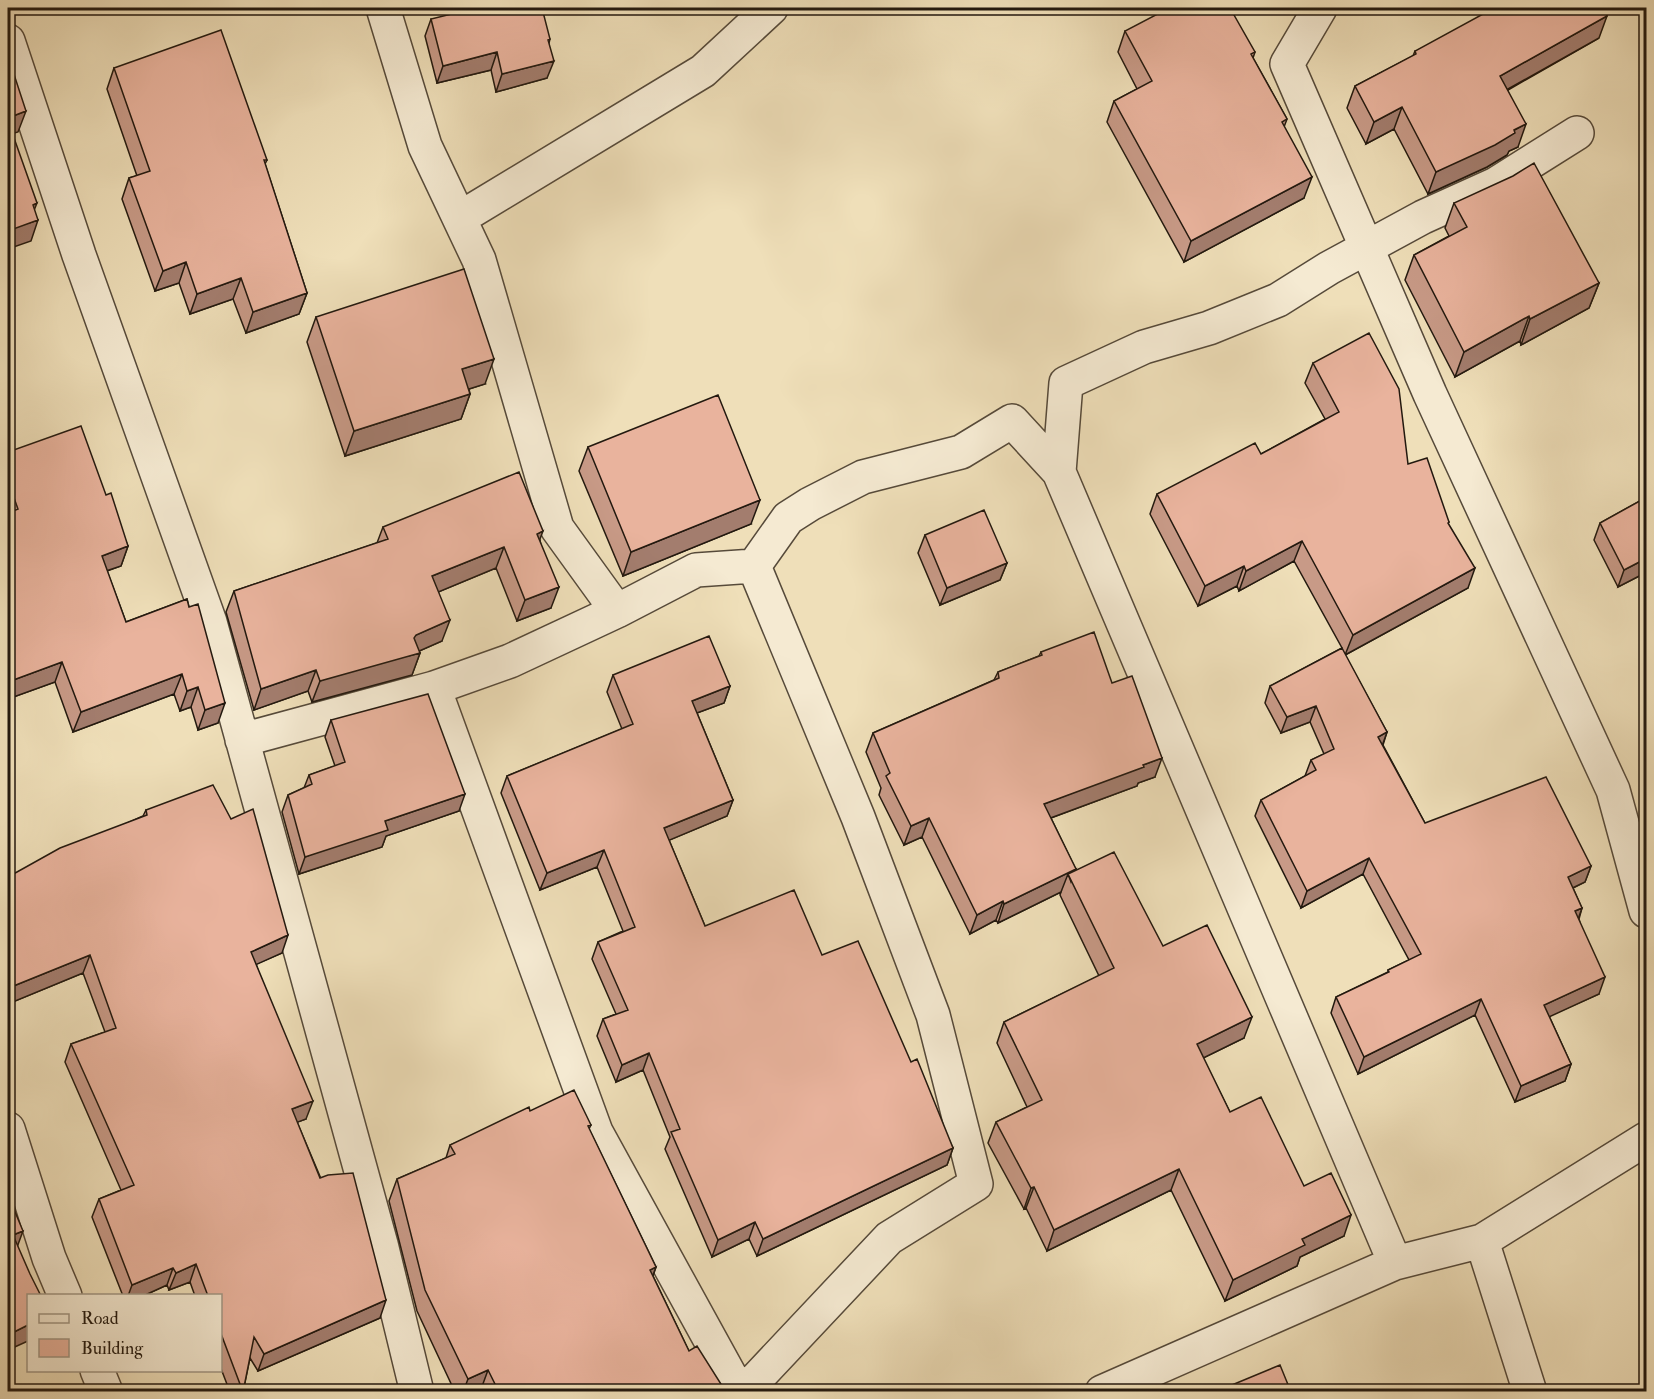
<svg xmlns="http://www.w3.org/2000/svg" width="1654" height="1399" viewBox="0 0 1654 1399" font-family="'IM FELL Double Pica',serif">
  <rect width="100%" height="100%" fill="#efdfb9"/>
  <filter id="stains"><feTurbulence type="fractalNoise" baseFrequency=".00333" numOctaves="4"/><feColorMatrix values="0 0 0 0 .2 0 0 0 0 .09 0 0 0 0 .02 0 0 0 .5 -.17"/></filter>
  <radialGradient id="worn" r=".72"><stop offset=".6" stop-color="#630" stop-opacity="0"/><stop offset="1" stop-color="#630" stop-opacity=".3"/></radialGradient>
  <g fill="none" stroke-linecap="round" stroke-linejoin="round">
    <defs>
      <path id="street" d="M383 8 425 146 479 260 557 528 617 611
        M1320 8 1287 64 1430 394 1613 790 1646 911
        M8 41 79 255 210 622 381 1244 417 1392
        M460 218 703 71 771 8
        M1059 472 1395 1263
        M434 688 510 661 617 611 696 570 754 566 788 518 810 504 863 477 961 452 1012 421 1059 472 1066 383 1144 347 1209 328 1278 300 1329 268 1423 217 1496 184 1577 133
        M242 740 434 688 596 1132 739 1392
        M8 1129 49 1258 65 1296
        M1482 1241 1530 1392
        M97 1370 106 1392
        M744 1392 889 1238 976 1184 933 1015 858 817 754 566
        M1102 1392 1395 1263 1482 1241 1646 1139"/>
    </defs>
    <use href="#street" stroke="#564a3a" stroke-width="36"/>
    <use href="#street" stroke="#f5ead2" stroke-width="33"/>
  </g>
  <path fill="#c89a87" stroke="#23190f" stroke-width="1.5" d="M431 19 550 39 549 43 547 78 496 92 491 70 437 83 425 36Z
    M1125 31 1255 52 1253 58 1287 119 1284 127 1304 198 1184 262 1107 122 1114 101 1137 89 1118 52Z
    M1599 38 1508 90 1518 147 1509 151 1507 155 1487 167 1428 194 1394 129 1366 144 1347 108 1355 86 1413 56 1415 51Z
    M114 68 267 160 265 164 307 293 299 314 246 333 233 299 190 314 179 283 155 291 122 199 129 178 137 176 107 89Z
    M1454 203 1599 283 1589 308 1521 345 1520 341 1455 377 1405 280 1414 255 1449 236 1445 228Z
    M316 317 485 384 469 389 470 394 461 419 345 456 307 342Z
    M1313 363 1408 464 1449 522 1448 524 1468 588 1345 655 1387 732 1383 745 1425 823 1591 866 1585 882 1573 888 1582 908 1579 919 1599 994 1549 1016 1571 1064 1565 1081 1515 1102 1475 1015 1358 1074 1331 1013 1336 997 1388 972V970L1409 960 1363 874 1301 908 1255 816 1261 800 1305 776 1311 760 1324 754 1310 722 1281 733 1265 703 1270 686 1342 648 1294 561 1239 591 1237 586 1198 606 1150 514 1157 494 1261 454 1325 419 1305 383Z
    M588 447 751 524 623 576 579 471Z
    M8 452 106 495 128 546 121 566 107 571 126 622 187 599 218 723 198 730 191 707 180 711 174 694 73 732 55 682 8 699Z
    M1647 497V572L1618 587 1594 540 1600 523Z
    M383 527 540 540 551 608 517 621 496 568 438 592 442 641 419 651 420 653 412 675 312 702 308 691 254 710 226 612 234 591 377 543Z
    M925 535 1007 563 1000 580 940 605 918 553Z
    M1041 652 1112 683 1155 777 1138 783 1137 786 1051 818 1076 870 1163 946 1244 1038 1203 1058 1230 1112 1304 1186 1344 1236 1300 1257 1297 1266 1225 1301 1171 1190 1047 1251 1026 1208 1024 1209 988 1143 996 1122 1027 1107 997 1043 1004 1022 1099 976 1060 895 1061 892 998 923 996 920 970 934 922 837 904 845 879 795 881 788 866 752 873 733 994 680 998 672 1039 656Z
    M613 675 730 686 724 703 697 713 733 800 727 816 669 840 705 926 822 955 911 1062 953 1148 947 1165 757 1256 749 1239 712 1257 665 1149 670 1137 643 1070 616 1082 597 1036 603 1019 616 1014 592 959 598 942 623 931 597 867 540 890 501 793 507 776 622 729 607 692Z
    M331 720 459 811 386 836 382 847 299 874 282 812 288 795 304 788 309 775 335 766 325 737Z
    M146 810 282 953 256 964 306 1119 297 1122 380 1318 258 1371 250 1358 243 1392H230L220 1366V1296H195L190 1282 169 1290 167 1285 143 1296H123L92 1217 99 1199 121 1190 65 1062 71 1044 105 1032 83 973 8 1004V877L143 816Z
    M530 1111 591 1125 589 1129 656 1267 653 1276 689 1351 726 1392H455L417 1311 389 1201 397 1179 446 1158 450 1145Z"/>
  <path fill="#a37d6e" stroke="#23190f" stroke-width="1.5" d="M1607 16 1599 38 1492 98 1500 76Z
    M497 52 491 70 437 83 443 66Z
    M554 61 547 78 496 92 502 74Z
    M1402 107 1394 129 1366 144 1374 122Z
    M26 111 18 132 8 135V118Z
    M1526 124 1518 147 1509 151 1507 155 1487 167 1428 194 1436 172Z
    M1312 177 1304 198 1184 262 1191 241Z
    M37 203 29 223 38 220 31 241 8 249V231L33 205Z
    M186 262 179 283 155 291 163 271Z
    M241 278 233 299 190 314 197 294Z
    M1599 283 1589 308 1521 345 1530 319Z
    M307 293 299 314 246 333 253 312Z
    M1529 316 1520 341 1455 377 1464 352Z
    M494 359 485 384 453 394 462 369Z
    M470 394 461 419 345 456 354 431Z
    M760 500 751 524 623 576 631 552Z
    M543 531 535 552 537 534Z
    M1302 541 1294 561 1239 591 1246 571Z
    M128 546 121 566 94 575 102 556Z
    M504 547 496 568 424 598 432 576Z
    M1647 558V572L1618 587 1624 570Z
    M1007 563 1000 580 940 605 947 588Z
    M1244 566 1237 586 1198 606 1205 586Z
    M1475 568 1468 588 1345 655 1353 635Z
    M559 587 551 608 517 621 525 600Z
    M450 620 442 641 408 656 420 653 412 675 312 702 320 681 416 635Z
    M62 662 55 682 8 699V682Z
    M316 670 308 691 254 710 261 689Z
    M182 674 174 694 73 732 81 712Z
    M730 686 724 703 686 717 692 701Z
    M198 687 191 707 180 711 187 691Z
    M225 703 218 723 198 730 205 710Z
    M1316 706 1310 722 1281 733 1287 717Z
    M1387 732 1381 749 1378 737Z
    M1162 758 1155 777 1138 783 1137 786 1037 823 1044 804 1143 765Z
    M465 794 459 811 386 836 382 847 299 874 305 857 385 821Z
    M733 800 727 816 658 845 664 828Z
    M929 818 922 837 904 845 911 826Z
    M604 850 597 867 540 890 547 873Z
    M1369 858 1363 874 1301 908 1307 891Z
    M1591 866 1585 882 1562 893 1568 877Z
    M1076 869 1071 882 1068 874 1061 892 998 923 1004 904Z
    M1003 901 996 920 970 934 977 915Z
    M1582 908 1576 925 1575 911Z
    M288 935 282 953 244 970 251 952Z
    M90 955 83 973 8 1004V996L11 987Z
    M1605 977 1599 994 1538 1022 1544 1005Z
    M1481 999 1475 1015 1358 1074 1364 1057Z
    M1252 1017 1244 1038 1189 1065 1197 1044Z
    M649 1053 643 1070 616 1082 622 1065Z
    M1571 1064 1565 1081 1515 1102 1521 1086Z
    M313 1101 306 1119 285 1127 292 1109Z
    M953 1148 947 1165 757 1256 763 1239Z
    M1179 1169 1171 1190 1047 1251 1054 1230Z
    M1034 1187 1026 1208 1024 1209 1031 1188Z
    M1351 1215 1344 1236 1300 1257 1297 1266 1225 1301 1233 1280 1302 1239Z
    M755 1222 749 1239 712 1257 718 1240Z
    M23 1231 16 1250 13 1235Z
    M196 1264 190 1282 169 1290 176 1273Z
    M656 1267 648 1288 650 1270Z
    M173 1268 167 1285 143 1296H128L132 1285Z
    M386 1300 380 1318 258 1371 264 1354Z
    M28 1325V1341L8 1350V1335Z
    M488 1370 480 1392H463L468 1379Z"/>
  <path fill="#e9b39d" stroke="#23190f" stroke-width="1.5" d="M476 8H542L550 39 548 40 554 61 502 74 497 52 443 66 431 19Z
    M1169 8H1230L1255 52 1251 54 1287 119 1282 122 1312 177 1191 241 1114 101 1152 81 1125 31Z
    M1494 8H1602L1607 16 1500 76 1526 124 1514 130 1515 133 1495 145 1436 172 1402 107 1374 122 1355 86 1416 54 1415 51Z
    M221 30 267 160H264L307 293 253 312 241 278 197 294 186 262 163 271 129 178 150 171 114 68Z
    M8 56 26 111 8 118Z
    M8 121 37 203 33 205 38 220 8 231Z
    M1534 163 1599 283 1530 319 1529 316 1464 352 1414 255 1467 227 1454 203 1513 176Z
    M464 269 494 359 462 369 470 394 354 431 316 317Z
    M1369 333 1399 389 1408 464 1427 458 1449 522 1448 523 1475 568 1353 635 1302 541 1246 571 1244 566 1205 586 1157 494 1255 443 1261 454 1339 412 1313 363Z
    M718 395 760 500 631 552 588 447Z
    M81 426 106 495 111 493 128 546 102 556 126 622 187 599 189 607 198 604 225 703 205 710 198 687 187 691 182 674 81 712 62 662 8 682V513L18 509 8 481V452Z
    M519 472 543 531 537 534 559 587 525 600 504 547 432 576 450 620 416 635 414 638 420 653 320 681 316 670 261 689 234 591 388 539 383 527Z
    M1647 497V558L1624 570 1600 523Z
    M984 510 1007 563 947 588 925 535Z
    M1094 632 1112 683 1132 676 1162 758 1143 765 1144 767 1044 804 1076 869 1004 904 1003 901 977 915 929 818 911 826 886 776 890 773 873 733 999 678 998 672 1042 655 1041 652Z
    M709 636 730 686 692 701 733 800 664 828 705 926 794 890 822 955 858 941 911 1062 917 1059 953 1148 763 1239 755 1222 718 1240 671 1132 680 1129 649 1053 622 1065 603 1019 628 1010 598 942 635 927 604 850 547 873 507 776 633 724 613 675Z
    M1342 648 1387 732 1378 737 1425 823 1546 777 1591 866 1568 877 1582 908 1575 911 1605 977 1544 1005 1571 1064 1521 1086 1481 999 1364 1057 1336 997 1389 972 1388 970 1421 954 1369 858 1307 891 1261 800 1316 770 1311 760 1334 749 1316 706 1287 717 1270 686Z
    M428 694 465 794 385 821 388 830 305 857 288 795 312 784 309 775 345 762 331 720Z
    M213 785 231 819 253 809 288 935 251 952 313 1101 292 1109 320 1178 328 1175 353 1173 386 1300 264 1354 254 1337 243 1392 220 1331V1296H208L196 1264 176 1273 173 1268 132 1285 99 1199 134 1185 71 1044 116 1028 90 955 11 987 8 979V877L60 848 147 815 146 810Z
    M1114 852 1163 946 1207 925 1252 1017 1197 1044 1230 1112 1261 1097 1304 1186 1331 1173 1351 1215 1302 1239 1305 1245 1233 1280 1179 1169 1054 1230 1034 1187 1031 1188 996 1122 1042 1100 1004 1022 1114 968 1068 874Z
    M574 1090 591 1125 588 1126 656 1267 650 1270 689 1351 697 1346 726 1392H499L488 1370 468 1379 425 1290 397 1179 455 1154 450 1145 529 1107 530 1111Z
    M8 1195 23 1231 13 1235 30 1274 41 1296H28V1325L8 1335Z
    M1280 1365 1291 1392H1215Z"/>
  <rect width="1654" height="1399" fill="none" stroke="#efdfb9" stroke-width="30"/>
  <rect x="9" y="9" width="1636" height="1381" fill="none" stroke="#23190f" stroke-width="3"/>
  <rect x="15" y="15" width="1624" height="1369" fill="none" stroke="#23190f" stroke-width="1.5"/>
  <rect x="27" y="1294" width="195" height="78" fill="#f5ead2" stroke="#a19684" stroke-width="1.5"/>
  <rect x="39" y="1314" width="30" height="9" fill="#f5ead2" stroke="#a19684" stroke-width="1.5"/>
  <text x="81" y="1324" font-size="18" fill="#23190f">Road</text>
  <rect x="39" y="1339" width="30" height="18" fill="#e9b39d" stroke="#a19684" stroke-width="1.5"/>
  <text x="81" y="1354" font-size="18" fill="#23190f">Building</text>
  <rect width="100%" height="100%" filter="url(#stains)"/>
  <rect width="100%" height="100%" fill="url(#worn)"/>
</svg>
